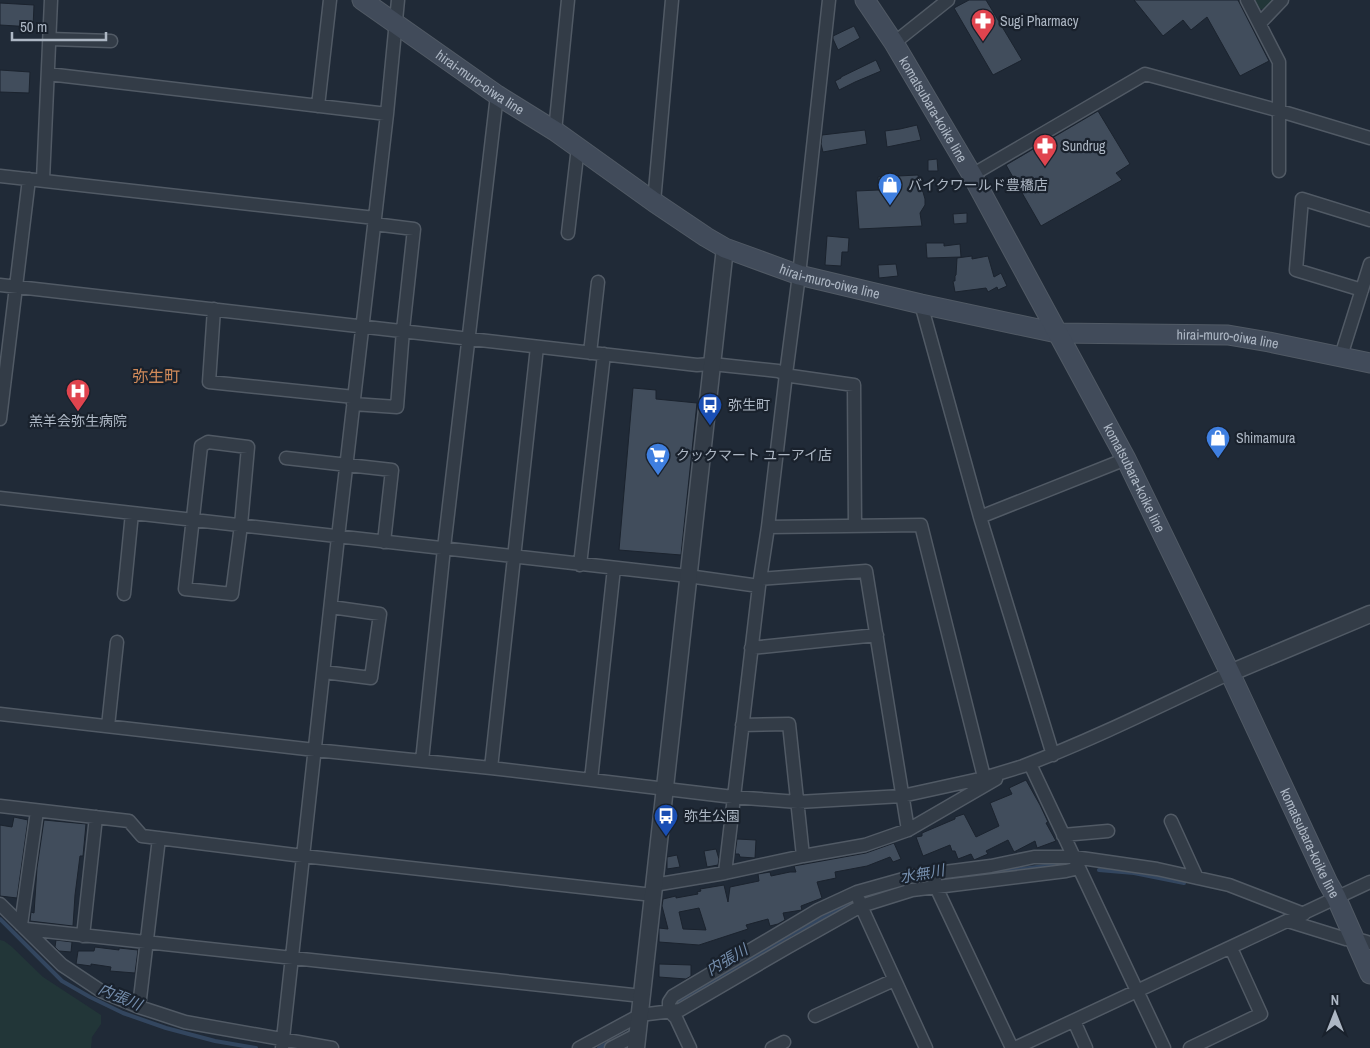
<svg xmlns="http://www.w3.org/2000/svg" width="1370" height="1048" viewBox="0 0 1370 1048" font-family="'Archivo Narrow','Noto Sans JP',sans-serif">
  <rect width="100%" height="100%" fill="#202a37"/>
  <path fill="#223638" d="M1255 0H1274L1265 9H1260Z
    M0 940 4 941 11 946 43 977 101 1015V1024L92 1037 91 1048H0Z"/>
  <g fill="none" stroke-linecap="round" stroke-linejoin="round">
    <path stroke="#33465f" stroke-width="4" d="M1099 870 1134 873 1184 883
      M937 880 1067 863
      M0 919 62 981 90 997 123 1013 166 1028 215 1041 256 1048
      M675 1005 790 935 845 906 858 902
      M599 1048 610 1042"/>
  </g>
  <path fill="#414d5c" stroke="#1b232e" fill-rule="evenodd" d="M969 0H986L1022 60 993 75 954 8Z
    M1134 0H1238L1269 61 1240 76 1207 17 1191 30 1183 20 1163 36Z
    M0 3 34 5 33 27 0 25Z
    M854 26 860 38 838 50 833 39V36Z
    M876 60 881 71 855 82 839 90 835 81 841 78V77Z
    M0 70 30 72 29 93 0 92Z
    M1098 111 1130 164 1116 173 1122 180 1041 226 1006 165Z
    M917 125 921 140 887 147 885 131 900 129Z
    M865 130 867 144 823 152 821 144 822 135Z
    M937 159 938 171H928V160Z
    M918 175 919 186 923 192 925 199V205L920 213 922 226 859 229 856 191 879 190 878 177Z
    M967 213V223L954 224 953 214Z
    M827 236 849 238 848 252H842L841 266 825 265Z
    M926 243H944V246L960 244 961 257 927 258Z
    M972 256V259L988 256 994 277 1001 273 1007 286 998 290 997 287 988 292 986 288 955 292 953 281H955V276L956 275 957 258Z
    M896 264 898 276 879 278 878 265Z
    M633 388 656 390V399L697 403 681 555 619 550Z
    M1026 780 1040 805 1048 822 1046 823 1056 841 1037 848 1035 841 1014 852 1008 840 986 851 988 854 974 860 971 854 958 859 955 851H952L950 845 923 856 916 837 922 836V833L955 819V817L964 814 976 837 999 826 990 803 1012 794 1009 788Z
    M14 817 28 820 17 898 0 896V825L12 827Z
    M44 820 86 824 83 856H80L75 895 73 926 30 921 31 912 34 913 37 868Z
    M737 839 756 840 755 858 740 857 739 854H735Z
    M894 843 901 859 893 862 890 857 867 866 835 872 836 878 817 882 822 898 801 906 802 910 783 913 785 920 778 924 770 926 768 919 746 925 748 929 699 945 659 942V928L668 929 662 906 663 899 676 896V898L698 894 697 892 701 891 700 889 724 885 728 902 730 887 759 881 758 874 770 872 771 876 790 872H796L794 866 866 853ZM699 908 706 930 683 929 679 912Z
    M716 849 719 859 718 865 707 867 704 851Z
    M677 855 680 867 667 869V857Z
    M56 940 72 942 71 952 59 951 55 947Z
    M95 947 119 950V948L138 950 135 973 110 971 111 967 91 964V966L76 964 78 951H94Z
    M659 964 691 965V976L686 979 659 977Z"/>
  <g fill="none" stroke-linecap="round" stroke-linejoin="round">
    <defs>
      <path id="minor" d="M1247 0 1279 62V171
        M1260 23 1282 0
        M50 39 111 41
        M894 43 948 0
        M48 74 387 114
        M318 106 330 0
        M555 131 568 0
        M972 175 1145 74 1280 111 1370 138
        M0 176 375 218
        M43 180 51 0
        M654 202 672 0
        M568 233 578 147
        M0 285 697 365 712 364 778 371 791 376 854 385 855 526
        M1362 290 1296 270 1302 199 1370 220
        M921 304 980 517 1053 755
        M214 309 209 382 354 397
        M590 353 598 282
        M1341 356 1370 264
        M353 404 397 407 403 330 414 229 374 224
        M0 419 29 179
        M208 442 248 447 241 525 232 594 185 589 201 446Z
        M286 458 392 470 384 542
        M0 498 688 576 759 586
        M980 517 1126 459
        M768 527 921 525 986 785
        M580 565 604 354
        M760 579 866 571 908 830
        M124 594 132 513
        M751 648 877 635
        M324 672 371 678 380 614 331 607
        M0 714 315 750 491 768 733 797 798 802 902 796 984 778 1030 764 1164 1048
        M742 725 789 724 803 856
        M108 726 117 642
        M422 761 444 548 497 95
        M1023 766C1094 739 1162 705 1230 673
        M491 768 537 347
        M591 780 614 568
        M0 806 129 821 142 836 303 856 653 895
        M1171 821 1197 878
        M1063 835 1108 831
        M725 873 759 586 768 527 786 374 799 275 829 0
        M935 880 936 887 1012 1048
        M654 885 725 873 803 856 865 845 908 830 996 779
        M859 900 861 906 926 1048
        M0 904 62 965 101 991 139 1007 185 1022 332 1048
        M1288 921 1346 939 1364 941 1370 943
        M21 925 37 811
        M26 929 642 996
        M83 936 96 817
        M139 1007 159 838
        M815 1016 894 980
        M1074 1021 1086 1048
        M282 1048 338 537 387 114 398 0
        M579 1048 640 1015 680 1010 788 947 861 906 912 890 1066 871 1079 868
        M611 1048 638 1034
        M690 1048 676 1018 669 1011V1002L673 996 818 910 857 892 914 876 991 866 1034 857H1074L1157 869 1229 885 1304 914
        M772 1048 784 1042
        M1015 1048 1370 882
        M1190 1048 1261 1014 1231 948"/>
      <path id="tertiary" d="M1230 673 1370 614
        M636 1048 725 248"/>
      <g id="secondary">
        <path id="s1" d="M362 0 497 95 555 131 654 202 706 237 725 248 799 275 921 304 1057 333 1228 335 1269 342 1370 363"/>
        <path id="s2" d="M865 0 894 43 972 175 1126 459 1230 673 1328 883 1336 897 1370 974"/>
      </g>
    </defs>
    <use href="#minor" stroke="#515a65" stroke-width="15"/>
    <use href="#tertiary" stroke="#515a65" stroke-width="19"/>
    <use href="#secondary" stroke="#515a65" stroke-width="21"/>
    <use href="#minor" stroke="#333c47" stroke-width="12"/>
    <use href="#tertiary" stroke="#333c47" stroke-width="16"/>
    <use href="#secondary" stroke="#414b5a" stroke-width="19"/>
  </g>
  <defs>
    <symbol id="pharmacy-pin" viewBox="-11 -11 22 30"><path d="M0 17L-7.5 6A9.5 9.5 0 1 1 7.5 6Z" fill="#e0444e" stroke="#19212c"/><path d="M-2-6h4v4h4v4h-4v4h-4v-4h-4v-4h4Z" fill="#fff"/></symbol>
    <symbol id="shop-pin" viewBox="-11 -11 22 30"><path d="M0 17L-7.5 6A9.5 9.5 0 1 1 7.5 6Z" fill="#3f7fe0" stroke="#19212c"/><path d="M-5-2.5h2.3a2.7 3.5 0 0 1 5.4 0H5L5.5 6h-11ZM-1.5-2.5h3a1.5 2.3 0 0 0-3 0Z" fill="#fff"/></symbol>
    <symbol id="hospital-pin" viewBox="-11 -11 22 30"><path d="M0 17L-7.5 6A9.5 9.5 0 1 1 7.5 6Z" fill="#e0444e" stroke="#19212c"/><path d="M-5-5h3v3.5h4V-5h3V5h-3V1.5h-4V5h-3Z" fill="#fff"/></symbol>
    <symbol id="bus-pin" viewBox="-11 -11 22 30"><path d="M0 17L-7.5 6A9.5 9.5 0 1 1 7.5 6Z" fill="#1a4fb4" stroke="#19212c"/><path d="M-5-6H5V4H4V6H2V4H-2V6H-4V4H-5ZM-3.5-4V0h7V-4ZM-3.5 1.2v1.5H-2V1.2ZM2 1.2v1.5H3.5V1.2Z" fill="#fff"/></symbol>
    <symbol id="supermarket-pin" viewBox="-11 -11 22 30"><path d="M0 17L-7.5 6A9.5 9.5 0 1 1 7.5 6Z" fill="#3f7fe0" stroke="#19212c"/><path d="M-6-5.5h2.5l.6 2H6L4.5 2H-2.5L-4.4-4H-6ZM-1.5 3.2a1.3 1.3 0 1 0 .1 0ZM3 3.2a1.3 1.3 0 1 0 .1 0Z" fill="#fff"/></symbol>
  </defs>
  <g fill-rule="evenodd">
    <use href="#pharmacy-pin" x="969" y="7" width="28" height="38"/>
    <use href="#pharmacy-pin" x="1031" y="132" width="28" height="38"/>
    <use href="#shop-pin" x="876" y="171" width="28" height="38"/>
    <use href="#hospital-pin" x="64" y="377" width="28" height="38"/>
    <use href="#bus-pin" x="696" y="391" width="28" height="38"/>
    <use href="#shop-pin" x="1204" y="424" width="28" height="38"/>
    <use href="#supermarket-pin" x="644" y="441" width="28" height="38"/>
    <use href="#bus-pin" x="652" y="802" width="28" height="38"/>
  </g>
  <g text-anchor="middle" stroke-width="4.5" stroke-linejoin="round" paint-order="stroke">
    <g font-size="14" fill="#adb7c4" stroke="#19212c" text-anchor="start">
      <text x="1000" y="26">Sugi Pharmacy</text>
      <text x="1062" y="151">Sundrug</text>
      <text x="908" y="190">バイクワールド豊橋店</text>
      <text x="728" y="410">弥生町</text>
      <text x="78" y="426" text-anchor="middle">羔羊会弥生病院</text>
      <text x="1236" y="443">Shimamura</text>
      <text x="676" y="460">クックマート ユーアイ店</text>
      <text x="684" y="821">弥生公園</text>
    </g>
    <g font-size="14" fill="#adb7c4" stroke="#19212c">
      <text dy="5" stroke="none"><textPath href="#s1" startOffset="144">hirai-muro-oiwa line</textPath></text>
      <text dy="5" stroke="none"><textPath href="#s2" startOffset="129">komatsubara-koike line</textPath></text>
      <text dy="5" stroke="none"><textPath href="#s1" startOffset="550">hirai-muro-oiwa line</textPath></text>
      <text dy="5" stroke="none"><textPath href="#s1" startOffset="954">hirai-muro-oiwa line</textPath></text>
      <text dy="5" stroke="none"><textPath href="#s2" startOffset="549">komatsubara-koike line</textPath></text>
      <text dy="5" stroke="none"><textPath href="#s2" startOffset="954">komatsubara-koike line</textPath></text>
    </g>
    <g font-size="15" font-style="italic" fill="#758ead" stroke="#19212c">
      <text transform="translate(922 874) rotate(-10)" y="5">水無川</text>
      <text transform="translate(727 960) rotate(-31)" y="5">内張川</text>
      <text transform="translate(120 997) rotate(23)" y="5">内張川</text>
    </g>
    <g font-size="16" fill="#d28b5a" stroke="#19212c">
      <text x="156" y="382">弥生町</text>
    </g>
  </g>
  <g transform="translate(1335 1013)" stroke="#19212c" stroke-width="4" paint-order="stroke">
  <path d="M0-4L9 19L0 12L-9 19Z" fill="#adb7c4"/>
  <text y="-8" font-size="14" font-weight="bold" text-anchor="middle" fill="#adb7c4">N</text>
  </g>
  <path d="M12 32v8h94v-8" fill="none" stroke="#adb7c4" stroke-width="2.5"/>
  <text x="20" y="32" font-size="15" fill="#adb7c4" stroke="#19212c" stroke-width="4" paint-order="stroke">50 m</text>
</svg>
